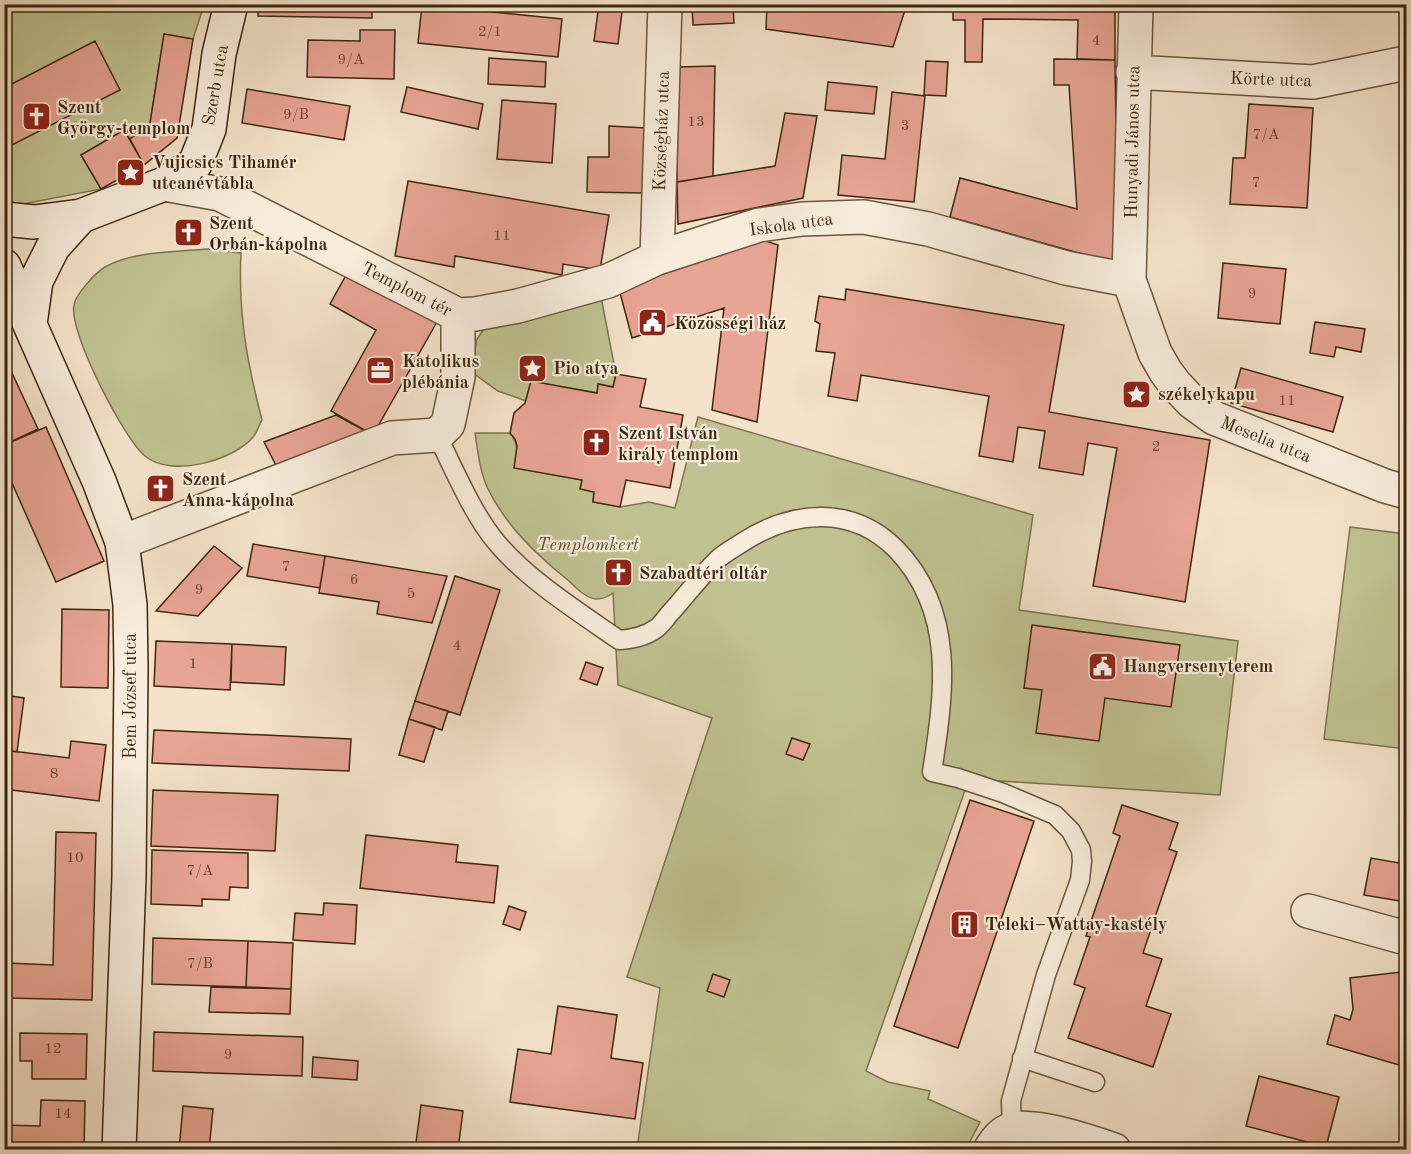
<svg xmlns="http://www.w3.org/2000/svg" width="1411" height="1154" viewBox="0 0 1411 1154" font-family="'Old Standard TT',serif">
  <rect width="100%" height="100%" fill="#f4e3ca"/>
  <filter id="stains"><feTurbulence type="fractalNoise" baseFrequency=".00333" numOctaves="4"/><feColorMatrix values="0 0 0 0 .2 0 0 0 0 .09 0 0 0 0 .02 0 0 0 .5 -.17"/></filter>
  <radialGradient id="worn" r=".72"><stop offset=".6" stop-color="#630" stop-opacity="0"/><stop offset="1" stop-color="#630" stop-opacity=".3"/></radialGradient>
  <path fill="#c1c292" stroke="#7f7450" stroke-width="1.5" d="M5 5H204L193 39 164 34 150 123 130 139 124 130 81 155 101 189 23 204 5 201Z
    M208 249 241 253C238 314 247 362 262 420 259 425 257 432 254 436 234 461 171 478 145 456 124 439 68 331 74 305 76 294 95 273 105 267 132 251 177 252 208 249Z
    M601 297 616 374 613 387 599 384 597 393 531 381 526 401 498 391 470 371 477 339 486 326Z
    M698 417 1033 515 1019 610 1238 641 1220 795 969 779 866 1071 888 1082 930 1091 928 1099 980 1122 966 1149H637L660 988 627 977 712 718 618 685 613 593C609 596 602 599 596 599 586 598 576 588 569 581 538 556 508 528 489 491 480 474 478 452 475 433H510C519 444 517 454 515 468L582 480 581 489 594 492 593 502 620 507 649 502 675 508Z
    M1350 527 1406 534V749L1324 739Z"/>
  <path fill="#e8a494" stroke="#3d270d" stroke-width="1.5" d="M258 4H372V18L258 16Z
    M599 4H623L618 44 594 41Z
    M692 4H733L734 23 693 25Z
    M767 4H850L870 7 871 4H907L893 47 766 29Z
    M953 4H1115V60L1077 59 1078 20 983 19 982 62H965V20H953Z
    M422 5 562 19 558 57 418 43Z
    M360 30H395L394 79 307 77 308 40 360 41Z
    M164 34 193 39 177 138 144 165 130 139 150 123Z
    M95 41 120 90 12 145 4 144V88Z
    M489 58 546 62 545 87 488 84Z
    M1054 59 1115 60 1118 264 950 217 960 178 1077 209 1069 85H1054Z
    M926 61 948 62 946 96 924 95Z
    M715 66 713 176 677 182 678 67Z
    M828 82 877 87 874 114 825 110Z
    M407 87 483 104 478 129 401 112Z
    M247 89 350 106 344 140 242 123Z
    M892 92 925 96 914 202 838 195 842 155 885 159Z
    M502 100 556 104 552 163 497 159Z
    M1249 104 1313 108 1307 208 1230 204 1233 158H1245Z
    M785 113 817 116 803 198 678 224 677 182 775 166Z
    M609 126 646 128 644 193 587 192 588 157H609Z
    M124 130 144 165 101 189 81 155Z
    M408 181 609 215 600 270 563 264 562 275 455 256 454 267 395 256Z
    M196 221 198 243 181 245 178 223Z
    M763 240 778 245 757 422 712 410 724 308 632 338 619 289Z
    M1223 263 1286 269 1280 324 1218 318Z
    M349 270 438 320 373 435 331 411 376 330 330 304Z
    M846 289 1064 325 1049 412 1210 440 1185 602 1093 586 1117 448 1088 443 1083 475 1039 468 1045 431 1018 427 1013 462 979 456 989 396 861 375 857 401 828 396 835 353 816 351 820 324 815 321 819 296 845 300Z
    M1315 322 1365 329 1361 352 1336 347 1334 357 1310 353Z
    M6 360 38 429 4 445V361Z
    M1241 368 1343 397 1333 432 1231 403Z
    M616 374 646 379 640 407 683 415 670 488 626 480 620 507 593 502 594 492 580 489 582 480 514 468 517 446 515 439 510 433 514 413 525 403 531 381 597 393 598 384 613 387Z
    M336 415 373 435 280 473 264 442Z
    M46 427 104 561 56 582 4 465V445Z
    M157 477 171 481 165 501 151 496Z
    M253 544 325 556 320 588 247 576Z
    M214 546 242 568 198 616 156 611Z
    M325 556 447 576 432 623 377 614 379 602 319 593Z
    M618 564 623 566 618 581 612 579Z
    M455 576 500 590 460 715 415 701Z
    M62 609 109 610 108 688 61 687Z
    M1032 625 1180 645 1171 707 1105 698 1099 741 1036 733 1042 690 1024 688Z
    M156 641 232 644 230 690 154 686Z
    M232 644 286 647 284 685 231 682Z
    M586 662 603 668 597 685 580 679Z
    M4 695 24 698 17 752 4 750Z
    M415 701 448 711 442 730 409 719Z
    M409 719 435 727 424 762 399 755Z
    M154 730 351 739 349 771 152 763Z
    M792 738 810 744 803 760 786 754Z
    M71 741 106 745 99 801 4 789V750L69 758Z
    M153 790 278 795 275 851 151 846Z
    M970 800 1034 821 958 1048 894 1026Z
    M1122 805 1178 823 1169 849 1177 852 1143 953 1162 959 1146 1006 1171 1014 1153 1067 1068 1038 1085 988 1074 984 1090 937 1086 936 1120 836 1113 833Z
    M1406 825V902L1364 895 1371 858 1399 863Z
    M56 832 96 833 92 1000 8 998V963L53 965Z
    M366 835 458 845 456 862 498 866 494 903 360 888Z
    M152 850 248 853V888L230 887 229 900 202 899V906L151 904Z
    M324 903 357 905 355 944 293 940 295 913 323 915Z
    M509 906 526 912 520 930 503 924Z
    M153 938 248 941 246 987 152 984Z
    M248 941 293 943 291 989 246 987Z
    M1401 972 1405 1009 1400 1027 1406 1029V1067L1327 1044 1335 1015 1350 1020 1353 1009 1350 978Z
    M713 974 730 980 724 997 707 991Z
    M211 987 291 989 290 1014 209 1012Z
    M558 1006 617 1015 611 1058 643 1063 635 1119 510 1102 518 1049 551 1054Z
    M154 1032 303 1037 302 1076 153 1071Z
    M20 1033 87 1034 86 1079H32V1061H20Z
    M313 1057 358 1061 357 1080 312 1077Z
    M1259 1076 1339 1097 1326 1147 1246 1126Z
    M41 1100 85 1101 84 1150H4V1125L40 1126Z
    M421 1105 463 1111 458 1150H415Z
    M183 1106 213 1109 209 1150H179Z"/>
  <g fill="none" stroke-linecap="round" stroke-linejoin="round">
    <defs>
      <path id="lane" d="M437 435C454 469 473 515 497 543 528 580 579 612 619 640 632 639 645 637 657 628 662 624 667 616 672 611 687 594 701 576 717 560 724 553 734 548 743 542 793 510 852 505 896 549 957 612 944 694 932 772L958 778 1003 793 1055 815 1071 831 1081 850 1082 861 1080 880 1046 975 1011 1101 1012 1129
        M1022 1058 1095 1082"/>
      <path id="street" d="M1136 4 1129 280 1155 353 1166 372 1175 384 1192 402 1214 418 1385 486 1406 492
        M1133 72 1313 82 1406 63
        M164 184 220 194 458 315 475 314 518 306 608 281 657 258 759 225 802 219 864 217 928 229 1066 268 1129 280
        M657 258 665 4
        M122 542 392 438 437 435 448 424 458 377V315
        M1308 911 1406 938
        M990 1150C995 1142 1001 1133 1010 1130 1032 1122 1091 1142 1114 1150"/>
      <path id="secondary" d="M4 219 34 222 81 216 164 184 195 164 209 129 219 54 231 4
        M4 266 99 481 122 542 130 605 131 668 129 877 119 1150
        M30 324 36 281 53 247 81 216"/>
    </defs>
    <use href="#lane" stroke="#6b563c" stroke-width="21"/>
    <use href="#street" stroke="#6b563c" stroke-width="36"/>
    <use href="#secondary" stroke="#3d270d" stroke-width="36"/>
    <use href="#lane" stroke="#f8eddd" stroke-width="18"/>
    <use href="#street" stroke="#f8eddd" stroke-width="33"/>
    <use href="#secondary" stroke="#f8eddd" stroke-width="33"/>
  </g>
  <defs>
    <symbol id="church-square" viewBox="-11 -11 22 22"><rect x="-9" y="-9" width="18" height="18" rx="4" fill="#8f2418" stroke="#f8eddd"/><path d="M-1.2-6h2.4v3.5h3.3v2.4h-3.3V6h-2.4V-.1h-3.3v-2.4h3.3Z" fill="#fff"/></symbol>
    <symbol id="sight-square" viewBox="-11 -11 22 22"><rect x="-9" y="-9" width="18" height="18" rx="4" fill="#8f2418" stroke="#f8eddd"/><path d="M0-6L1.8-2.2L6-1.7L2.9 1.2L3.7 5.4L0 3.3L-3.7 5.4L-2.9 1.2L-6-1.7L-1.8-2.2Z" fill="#fff"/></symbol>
    <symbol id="civic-square" viewBox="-11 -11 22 22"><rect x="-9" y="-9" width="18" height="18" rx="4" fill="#8f2418" stroke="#f8eddd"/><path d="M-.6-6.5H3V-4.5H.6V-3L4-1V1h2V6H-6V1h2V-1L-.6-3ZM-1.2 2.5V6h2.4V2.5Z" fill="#fff"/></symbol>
    <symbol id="office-square" viewBox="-11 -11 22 22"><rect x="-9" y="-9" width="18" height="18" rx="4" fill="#8f2418" stroke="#f8eddd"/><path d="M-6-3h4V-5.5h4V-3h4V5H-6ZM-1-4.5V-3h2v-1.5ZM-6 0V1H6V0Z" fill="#fff"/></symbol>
    <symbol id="building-square" viewBox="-11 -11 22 22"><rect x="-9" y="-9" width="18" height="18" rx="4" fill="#8f2418" stroke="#f8eddd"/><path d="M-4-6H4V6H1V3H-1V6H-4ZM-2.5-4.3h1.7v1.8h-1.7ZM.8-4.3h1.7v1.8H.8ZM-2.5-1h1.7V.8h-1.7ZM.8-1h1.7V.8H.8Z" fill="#fff"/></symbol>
  </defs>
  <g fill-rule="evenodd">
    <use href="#church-square" x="20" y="100" width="33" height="33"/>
    <use href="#sight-square" x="114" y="156" width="33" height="33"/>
    <use href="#church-square" x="172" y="216" width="33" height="33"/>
    <use href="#civic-square" x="636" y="306" width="33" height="33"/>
    <use href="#sight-square" x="516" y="352" width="33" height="33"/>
    <use href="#office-square" x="364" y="354" width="33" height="33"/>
    <use href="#sight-square" x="1120" y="378" width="33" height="33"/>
    <use href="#church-square" x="580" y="426" width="33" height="33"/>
    <use href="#church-square" x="144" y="472" width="33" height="33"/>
    <use href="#church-square" x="602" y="556" width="33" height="33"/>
    <use href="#civic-square" x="1086" y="650" width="33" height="33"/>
    <use href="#building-square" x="948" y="908" width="33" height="33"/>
  </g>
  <g text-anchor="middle" stroke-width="4.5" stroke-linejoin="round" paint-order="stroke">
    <g font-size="15" fill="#68462f">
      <text x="490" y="36">2/1</text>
      <text x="1096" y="45">4</text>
      <text x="351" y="64">9/A</text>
      <text x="296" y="119">9/B</text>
      <text x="696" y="126">13</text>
      <text x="905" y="130">3</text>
      <text x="1266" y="139">7/A</text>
      <text x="1256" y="187">7</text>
      <text x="502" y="240">11</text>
      <text x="1252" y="298">9</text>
      <text x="1287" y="405">11</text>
      <text x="1156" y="451">2</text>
      <text x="286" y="571">7</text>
      <text x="354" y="584">6</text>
      <text x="199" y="594">9</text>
      <text x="411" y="598">5</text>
      <text x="457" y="650">4</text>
      <text x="193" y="668">1</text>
      <text x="54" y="778">8</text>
      <text x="75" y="862">10</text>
      <text x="200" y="875">7/A</text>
      <text x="200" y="968">7/B</text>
      <text x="53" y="1053">12</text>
      <text x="228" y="1059">9</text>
      <text x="63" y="1118">14</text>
    </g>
    <g font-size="18" fill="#3d270d" stroke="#f8eddd">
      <text transform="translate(1271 79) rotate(2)" y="6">Körte utca</text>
      <text transform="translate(215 85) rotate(-80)" y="6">Szerb utca</text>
      <text transform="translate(661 131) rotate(-88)" y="6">Községház utca</text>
      <text transform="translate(1132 142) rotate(-89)" y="6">Hunyadi János utca</text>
      <text transform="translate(791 224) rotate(-8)" y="6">Iskola utca</text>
      <text transform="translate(407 289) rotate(27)" y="6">Templom tér</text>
      <text transform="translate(1266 439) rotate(22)" y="6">Meselia utca</text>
      <text transform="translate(130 696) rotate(-90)" y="6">Bem József utca</text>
    </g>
    <g font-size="18" font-weight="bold" fill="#3d270d" stroke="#f8eddd" text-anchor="start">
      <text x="57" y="113">Szent<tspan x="57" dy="21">György-templom</tspan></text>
      <text x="152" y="168">Vujicsics Tihamér<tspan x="152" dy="21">utcanévtábla</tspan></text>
      <text x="209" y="229">Szent<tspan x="209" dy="21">Orbán-kápolna</tspan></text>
      <text x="674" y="329">Közösségi ház</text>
      <text x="402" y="367">Katolikus<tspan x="402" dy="21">plébánia</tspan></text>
      <text x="553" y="374">Pio atya</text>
      <text x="1158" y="400">székelykapu</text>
      <text x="618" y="439">Szent István<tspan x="618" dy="21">király templom</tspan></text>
      <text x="182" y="485">Szent<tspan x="182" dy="21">Anna-kápolna</tspan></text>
      <text x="639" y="579">Szabadtéri oltár</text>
      <text x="1123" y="672">Hangversenyterem</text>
      <text x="985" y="930">Teleki–Wattay-kastély</text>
    </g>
    <g font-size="18" font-style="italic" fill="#5e4e2e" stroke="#f8eddd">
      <text x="588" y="550">Templomkert</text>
    </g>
  </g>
  <rect width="1411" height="1154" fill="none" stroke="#f4e3ca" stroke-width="24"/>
  <rect x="6" y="6" width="1399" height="1142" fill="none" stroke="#3d270d" stroke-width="3"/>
  <rect x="12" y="12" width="1387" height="1130" fill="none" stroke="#3d270d" stroke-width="1.5"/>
  <rect width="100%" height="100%" filter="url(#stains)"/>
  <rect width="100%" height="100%" fill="url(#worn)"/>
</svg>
